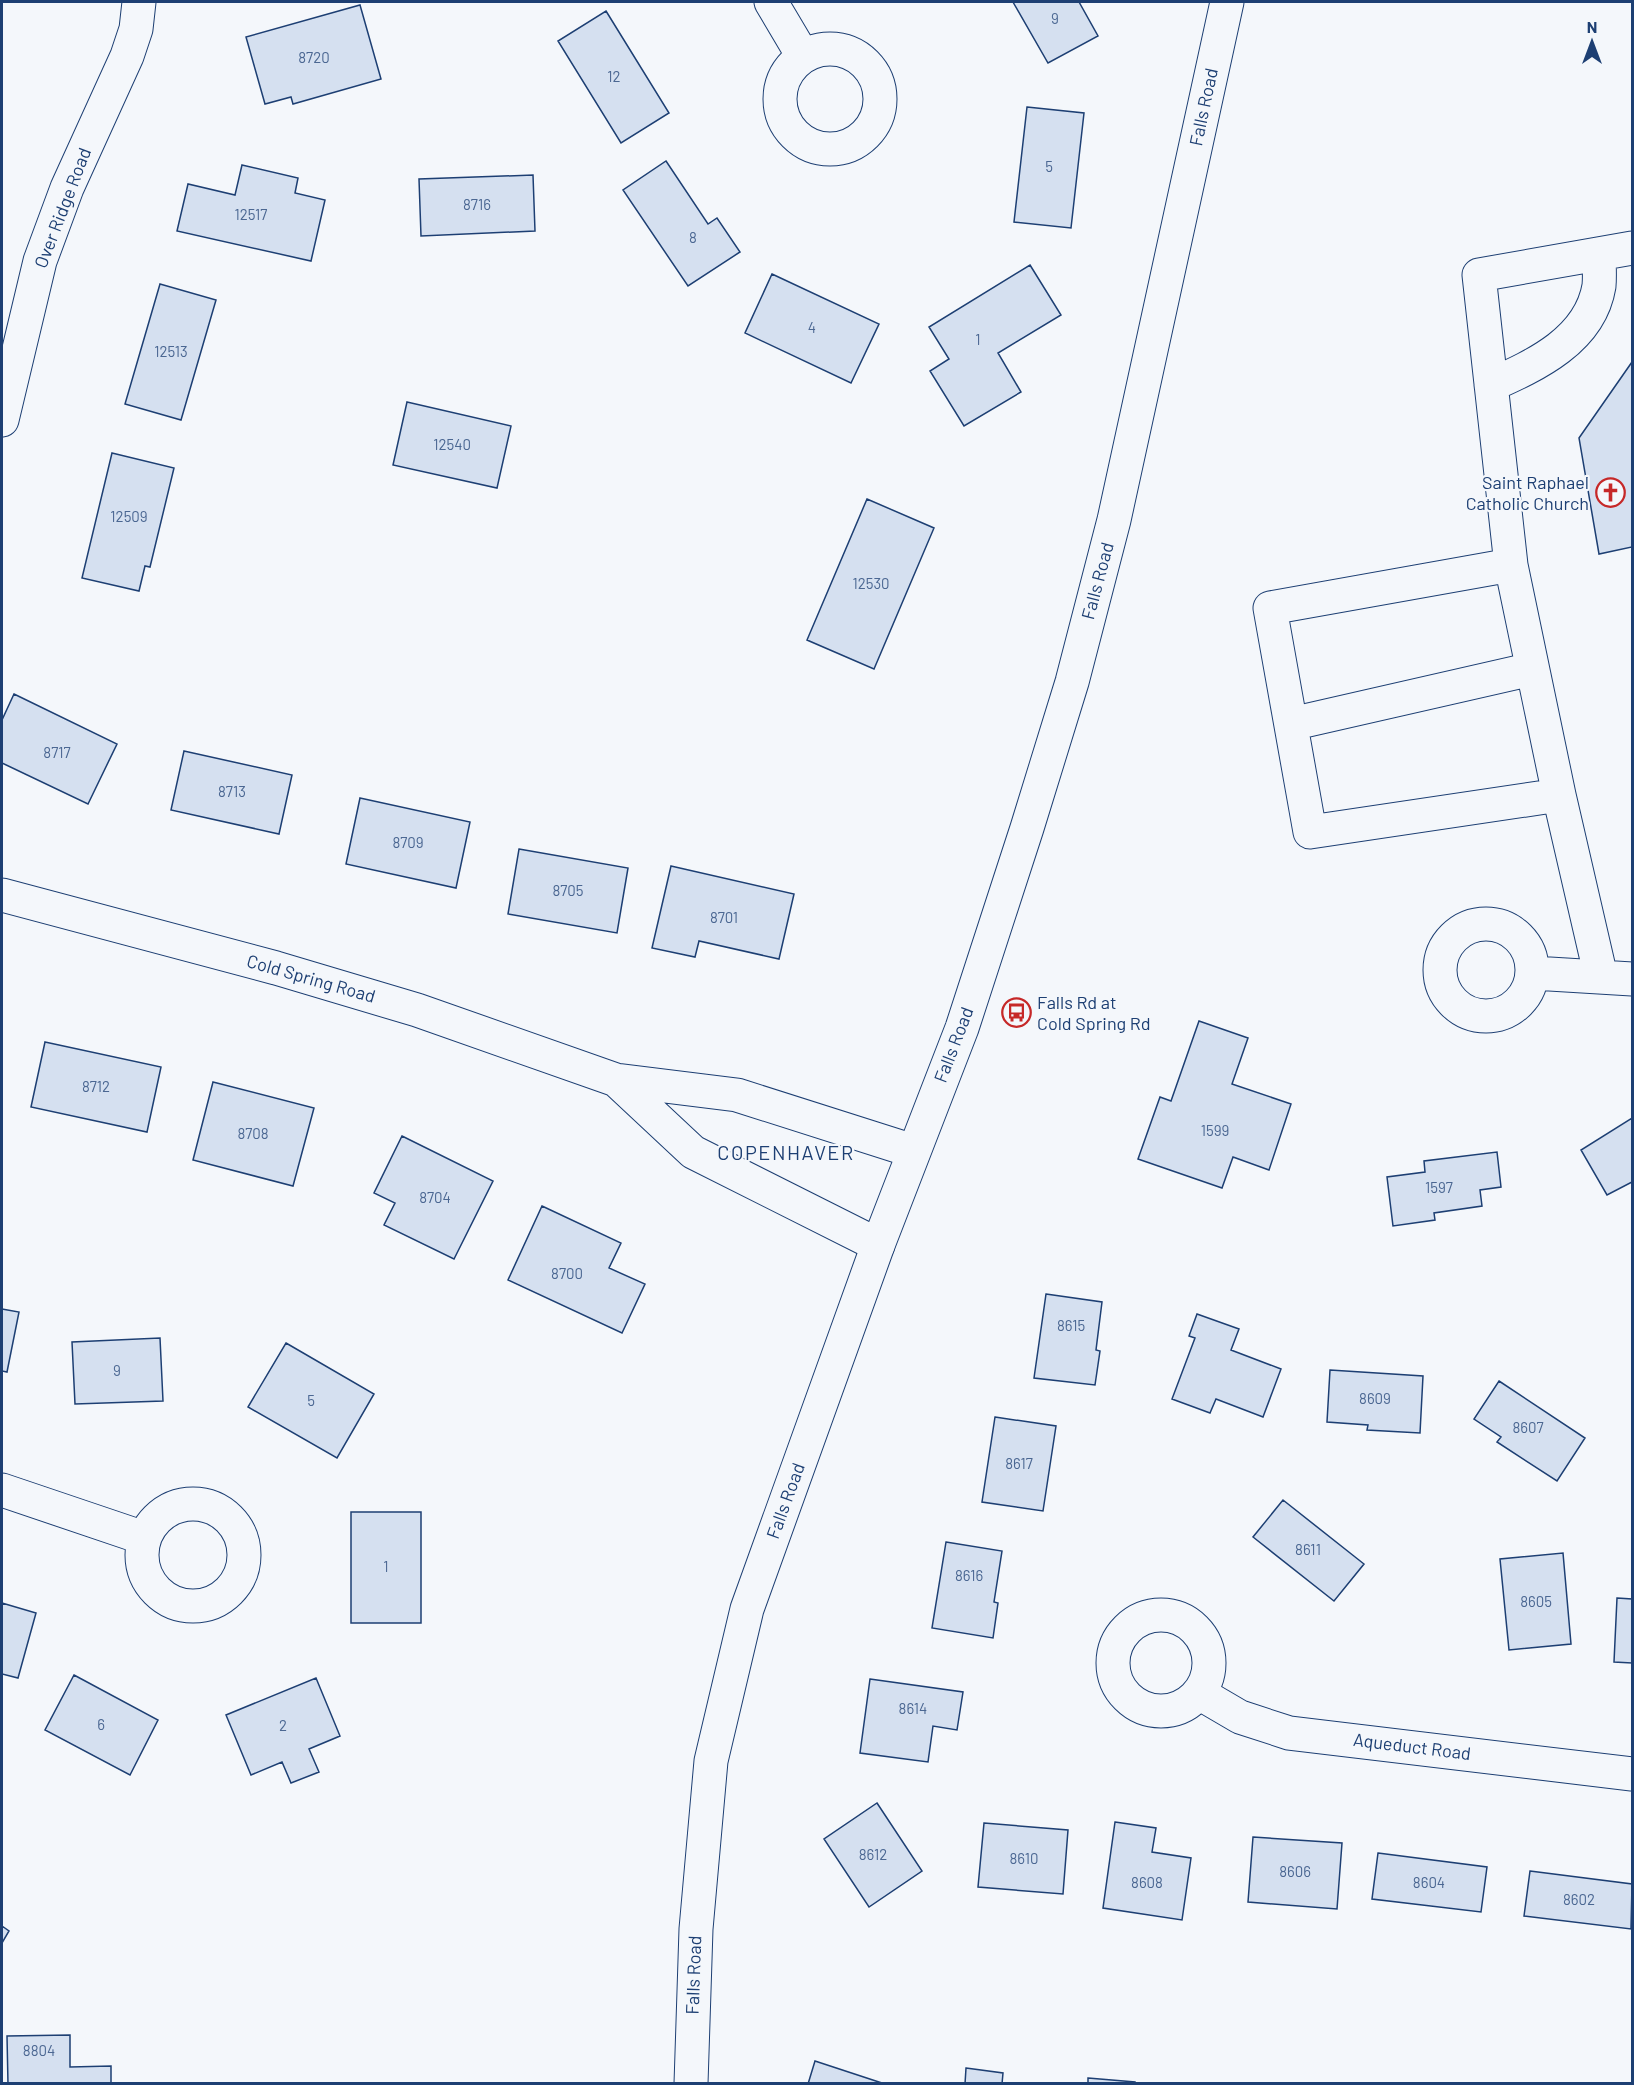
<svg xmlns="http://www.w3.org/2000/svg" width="1634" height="2085" viewBox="0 0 1634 2085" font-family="Barlow,sans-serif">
  <rect width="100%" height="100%" fill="#f4f7fb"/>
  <path fill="#d5e0f0" stroke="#1d3f73" stroke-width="1.5" d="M1013 2H1079L1098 36 1048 63Z
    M360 5 381 79 293 104 291 97 265 104 246 37Z
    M606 11 669 113 621 143 558 41Z
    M1027 107 1084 113 1071 228 1014 222Z
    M666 161 708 224 717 218 740 252 688 286 623 190Z
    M242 165 298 178 295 193 325 200 311 261 177 231 188 184 235 195Z
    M533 175 535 231 421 236 419 179Z
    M1030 265 1061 315 998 353 1021 392 964 426 930 371 949 359 929 327Z
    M772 274 879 324 851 383 745 333Z
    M160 284 216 300 181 420 125 404Z
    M1632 362V547L1599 554 1579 438Z
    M407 402 511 426 497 488 393 465Z
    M112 453 174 468 150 567 145 566 139 591 82 578Z
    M867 499 934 528 874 669 807 640Z
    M14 694 117 744 88 804 2 763V720Z
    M184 751 292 775 279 834 171 810Z
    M360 798 470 822 456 888 346 864Z
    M519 849 628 868 617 933 508 914Z
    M671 866 794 894 779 959 699 941 695 957 652 948Z
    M1199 1021 1248 1038 1232 1084 1291 1104 1269 1170 1233 1157 1222 1188 1138 1159 1160 1097 1171 1101Z
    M45 1042 161 1067 147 1132 31 1107Z
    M213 1082 314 1108 293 1186 193 1160Z
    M1632 1118V1182L1607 1195 1581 1150Z
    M402 1136 493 1181 454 1259 384 1225 395 1203 374 1193Z
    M1497 1152 1501 1187 1480 1190 1482 1206 1434 1213 1435 1220 1393 1226 1387 1177 1425 1172 1424 1161Z
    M542 1206 621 1243 609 1268 645 1284 622 1333 508 1280Z
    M1046 1294 1102 1302 1096 1350 1100 1351 1095 1385 1034 1378Z
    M2 1309 19 1312 7 1372 2 1371Z
    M1197 1314 1239 1329 1231 1350 1281 1369 1263 1417 1216 1399 1210 1413 1172 1399 1195 1338 1189 1336Z
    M160 1338 163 1401 75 1404 72 1342Z
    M286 1343 374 1394 337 1458 248 1407Z
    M1330 1370 1423 1376 1420 1433 1367 1430 1368 1425 1327 1422Z
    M1499 1381 1585 1438 1557 1481 1497 1442 1501 1437 1474 1419Z
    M995 1417 1056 1426 1043 1511 982 1502Z
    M1283 1500 1364 1564 1334 1601 1253 1537Z
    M351 1512H421V1623H351Z
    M946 1542 1002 1551 994 1602 998 1603 993 1638 932 1628Z
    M1563 1553 1571 1644 1509 1650 1500 1559Z
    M1617 1598 1632 1599V1663L1614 1662Z
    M2 1603 36 1613 18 1678 2 1674Z
    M74 1675 158 1720 130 1775 45 1730Z
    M316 1678 340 1736 309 1749 319 1772 291 1783 282 1762 251 1775 226 1715Z
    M870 1679 963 1692 957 1730 933 1726 928 1762 860 1753Z
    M877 1803 922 1871 869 1907 824 1839Z
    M1115 1822 1156 1828 1152 1852 1191 1858 1182 1920 1103 1908Z
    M984 1823 1068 1830 1063 1894 978 1887Z
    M1253 1837 1342 1843 1337 1909 1248 1902Z
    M1378 1853 1487 1867 1481 1912 1372 1899Z
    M1530 1871 1632 1884 1631 1929 1524 1916Z
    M2 1926 9 1931 2 1943Z
    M70 2035V2067L111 2066V2084H8L7 2036Z
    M815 2061 885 2084H808Z
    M966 2068 1003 2073 1002 2084H965Z
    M1088 2078 1135 2082V2084H1088Z"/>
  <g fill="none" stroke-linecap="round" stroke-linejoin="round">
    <defs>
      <path id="minor" d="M771 2 803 56
        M780 99a50 50 0 1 1 100 0a50 50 0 1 1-100 0Z
        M1491 385C1536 365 1590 340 1599 286 1600 276 1599 264 1599 254
        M2 420 40 261 67 188 127 56 136 29 139 2
        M1511 565 1270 608 1310 832 1559 795
        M1291 724 1532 669
        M2 895 276 968 417 1010 616 1080 737 1095 913 1151
        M1440 970a46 46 0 1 1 92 0a46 46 0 1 1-92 0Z
        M1533 973 1632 979
        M1601 977 1559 795 1511 565 1479 275 1632 248
        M616 1080 693 1152 878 1245
        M2 1490 144 1538
        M142 1555a51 51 0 1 1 102 0a51 51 0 1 1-102 0Z
        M1113 1663a48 48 0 1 1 96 0a48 48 0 1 1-96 0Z
        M1199 1693 1240 1717 1289 1733 1632 1774"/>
      <path id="major" d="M691 2084 696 1929 711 1761 747 1609 878 1245 962 1028 1027 828 1072 682 1114 520 1227 2"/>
    </defs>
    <use href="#minor" stroke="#1d3f73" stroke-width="35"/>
    <use href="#major" stroke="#1d3f73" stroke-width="35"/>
    <use href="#minor" stroke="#f4f7fb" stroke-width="33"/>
    <use href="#major" stroke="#f4f7fb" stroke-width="33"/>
  </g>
  <defs>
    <symbol id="church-ring" viewBox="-11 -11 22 22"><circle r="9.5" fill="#f4f7fb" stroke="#c62828" stroke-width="1.5"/><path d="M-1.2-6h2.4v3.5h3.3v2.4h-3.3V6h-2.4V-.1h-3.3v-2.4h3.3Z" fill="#c62828"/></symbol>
    <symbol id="bus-ring" viewBox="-11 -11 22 22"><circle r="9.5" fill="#f4f7fb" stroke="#c62828" stroke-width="1.5"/><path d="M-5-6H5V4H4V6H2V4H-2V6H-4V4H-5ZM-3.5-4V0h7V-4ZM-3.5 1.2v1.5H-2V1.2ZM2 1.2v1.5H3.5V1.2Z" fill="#c62828"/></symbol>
  </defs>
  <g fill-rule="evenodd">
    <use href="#church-ring" x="1594" y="476" width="33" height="33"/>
    <use href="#bus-ring" x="1000" y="996" width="33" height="33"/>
  </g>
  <g text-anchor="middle" stroke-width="4.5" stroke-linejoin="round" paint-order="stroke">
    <g font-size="15" fill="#4b6792">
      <text x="1055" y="24">9</text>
      <text x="314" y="63">8720</text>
      <text x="614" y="82">12</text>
      <text x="1049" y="172">5</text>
      <text x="477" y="210">8716</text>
      <text x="251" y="220">12517</text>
      <text x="693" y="243">8</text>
      <text x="812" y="333">4</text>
      <text x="978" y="345">1</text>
      <text x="171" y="357">12513</text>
      <text x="452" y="450">12540</text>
      <text x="129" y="522">12509</text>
      <text x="871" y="589">12530</text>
      <text x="57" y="758">8717</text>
      <text x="232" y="797">8713</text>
      <text x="408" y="848">8709</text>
      <text x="568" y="896">8705</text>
      <text x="724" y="923">8701</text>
      <text x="96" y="1092">8712</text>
      <text x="1215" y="1136">1599</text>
      <text x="253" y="1139">8708</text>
      <text x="1439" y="1193">1597</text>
      <text x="435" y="1203">8704</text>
      <text x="567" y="1279">8700</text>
      <text x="1071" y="1331">8615</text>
      <text x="117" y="1376">9</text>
      <text x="1375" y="1404">8609</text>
      <text x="311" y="1406">5</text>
      <text x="1528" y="1433">8607</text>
      <text x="1019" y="1469">8617</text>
      <text x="1308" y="1555">8611</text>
      <text x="386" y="1572">1</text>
      <text x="969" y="1581">8616</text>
      <text x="1536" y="1607">8605</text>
      <text x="913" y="1714">8614</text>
      <text x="101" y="1730">6</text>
      <text x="283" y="1731">2</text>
      <text x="873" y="1860">8612</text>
      <text x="1024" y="1864">8610</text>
      <text x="1295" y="1877">8606</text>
      <text x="1147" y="1888">8608</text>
      <text x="1429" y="1888">8604</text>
      <text x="1579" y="1905">8602</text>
      <text x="39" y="2056">8804</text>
    </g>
    <g font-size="18" fill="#1d3f73" stroke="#f4f7fb">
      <text transform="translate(1204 107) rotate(-78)" y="6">Falls Road</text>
      <text transform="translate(63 208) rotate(-69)" y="6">Over Ridge Road</text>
      <text transform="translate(1098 581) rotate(-75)" y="6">Falls Road</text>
      <text transform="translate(311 979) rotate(16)" y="6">Cold Spring Road</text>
      <text transform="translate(954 1045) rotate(-69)" y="6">Falls Road</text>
      <text transform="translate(786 1501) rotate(-70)" y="6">Falls Road</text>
      <text transform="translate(1412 1747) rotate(7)" y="6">Aqueduct Road</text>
      <text transform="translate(694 1975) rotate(-88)" y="6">Falls Road</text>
    </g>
    <g font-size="18" fill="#1d3f73" stroke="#f4f7fb" text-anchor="end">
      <text x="1589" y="489">Saint Raphael<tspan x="1589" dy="21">Catholic Church</tspan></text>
      <text x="1037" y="1009" text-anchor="start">Falls Rd at<tspan x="1037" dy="21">Cold Spring Rd</tspan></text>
    </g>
    <g font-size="20" letter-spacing="1.5" fill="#1d3f73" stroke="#f4f7fb">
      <text x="786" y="1160">COPENHAVER</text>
    </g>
  </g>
  <rect width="1634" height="2085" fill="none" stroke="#1d3f73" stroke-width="6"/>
  <g transform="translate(1592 42)" stroke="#f4f7fb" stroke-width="4.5" paint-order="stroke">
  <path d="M0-4.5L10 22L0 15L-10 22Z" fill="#1d3f73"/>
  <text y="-9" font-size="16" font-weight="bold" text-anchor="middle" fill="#1d3f73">N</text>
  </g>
</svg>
